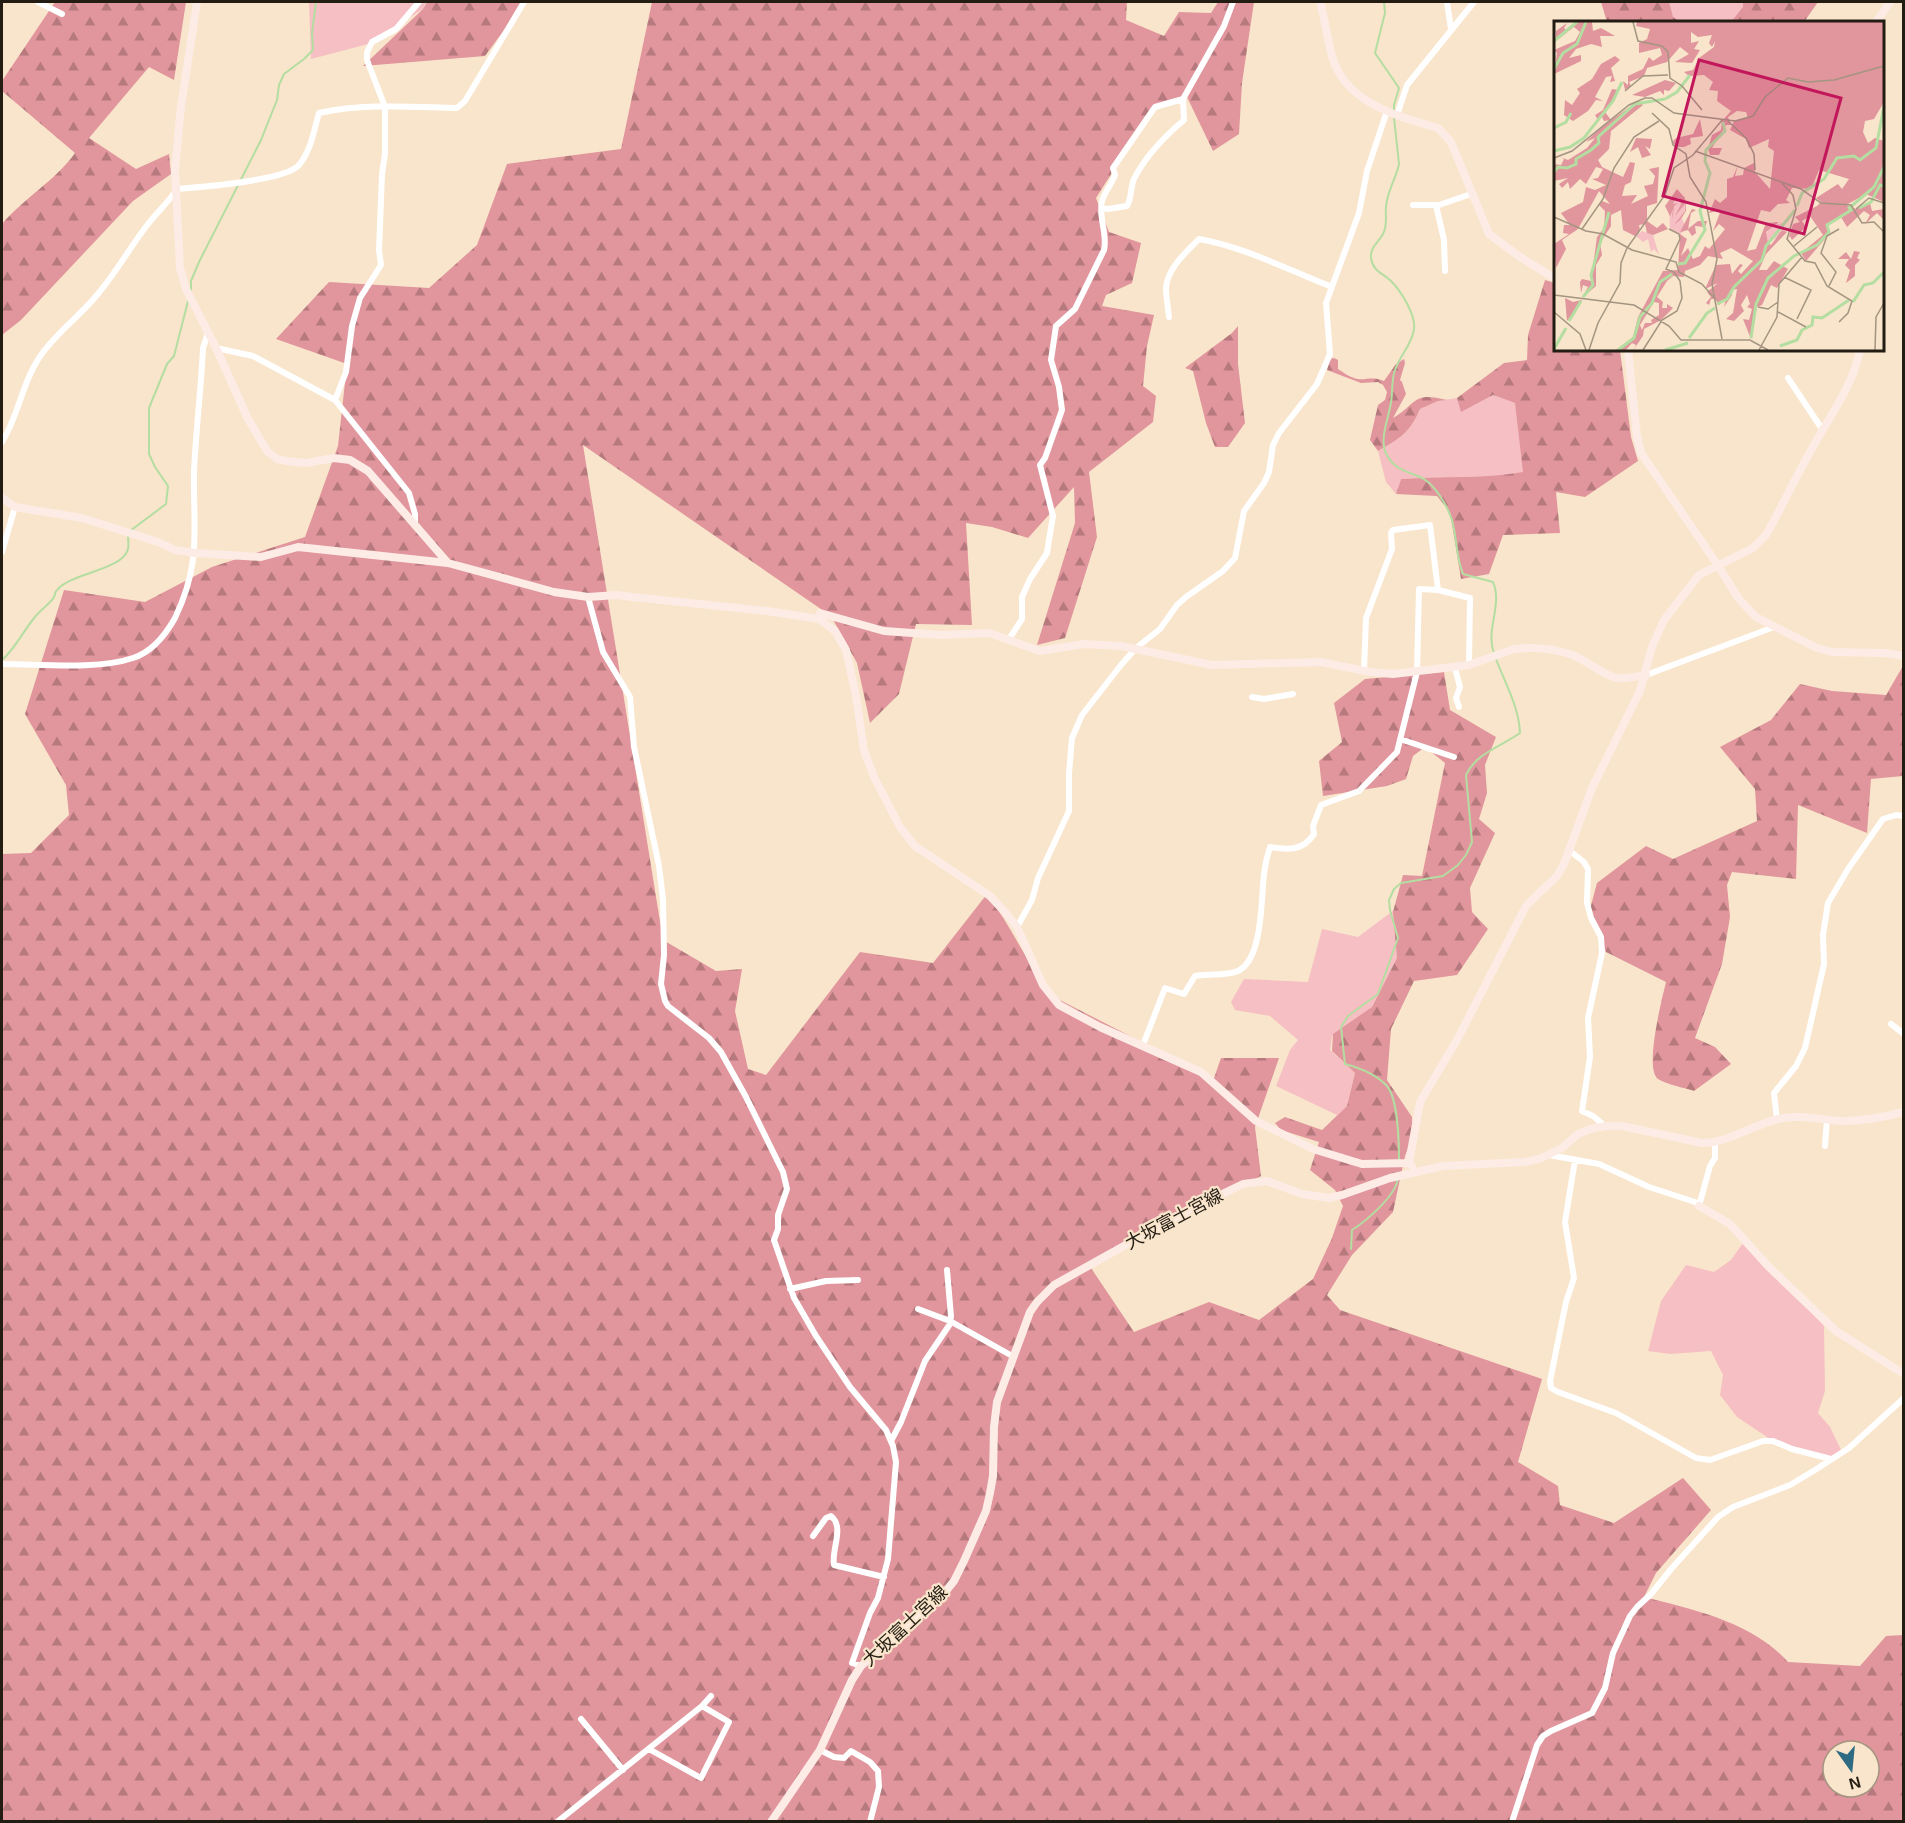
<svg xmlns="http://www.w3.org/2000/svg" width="1905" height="1823" viewBox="0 0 1905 1823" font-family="Helvetica,'Noto Sans JP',sans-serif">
  <defs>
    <pattern id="forest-firs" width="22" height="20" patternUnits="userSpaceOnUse" patternTransform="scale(1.5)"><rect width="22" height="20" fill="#e1959c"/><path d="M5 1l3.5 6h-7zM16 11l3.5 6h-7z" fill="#b6797e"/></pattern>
  </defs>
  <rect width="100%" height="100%" fill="#f9e5cb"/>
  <path fill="#f6bfc3" d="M309 2H426L423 9 368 44 311 59Z
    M1633 2H1781L1764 22H1655Z
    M1493 395 1515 403 1528 475 1401 479 1396 494 1386 482 1378 451C1399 439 1410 433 1420 409L1438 401 1457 398 1462 411Z
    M1394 910 1397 958 1372 1007 1332 1036 1330 1050 1355 1073 1347 1106 1337 1115 1276 1086 1290 1050 1298 1040 1270 1016 1235 1010 1231 1002 1244 979 1308 982 1322 929 1358 937Z
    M1745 1240 1824 1326 1825 1391 1818 1413 1830 1427 1842 1452 1831 1459 1773 1441 1737 1417 1720 1395 1723 1375 1711 1351 1670 1354 1648 1351 1661 1301 1686 1265 1714 1272 1731 1260Z"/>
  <path fill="url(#forest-firs)" fill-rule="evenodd" d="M55 2H186L174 80 149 67 89 138 136 169 169 154 171 174 133 201 21 320 2 335V224C24 198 55 181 75 153L2 91V81Z
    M427 2H522L520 8 485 56 363 66 423 9Z
    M652 2H1127L1126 20 1164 36 1179 12 1211 13 1218 2H1254L1242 83 1239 134 1213 151 1187 97 1151 111 1096 198 1109 232 1141 243 1132 283 1106 295 1102 306 1154 315 1147 346 1143 386 1156 396 1153 422 1089 472 1097 537 1065 638 1037 645 1075 523 1074 487 1028 538 992 527 966 523 972 625 916 624 899 694 870 723 857 663 831 616 583 445 663 940 716 971 742 969 735 1011 748 1069 766 1075 860 952 933 963 987 894 1004 919 1048 994 1175 1059 1213 1081 1221 1058H1279L1255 1127 1261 1176 1089 1265 1134 1332 1209 1302 1259 1320 1313 1279 1332 1238 1343 1206 1335 1190 1310 1170 1319 1142 1281 1130 1275 1123 1285 1117 1322 1130 1347 1106 1355 1073 1332 1051 1333 1034 1372 1007 1397 958 1393 912 1403 875 1422 876 1445 763 1425 747 1413 756 1406 779 1387 786 1323 796 1319 761 1342 742 1334 703 1365 679 1444 672 1450 710 1496 737 1485 765 1487 793 1479 819 1495 833 1470 888 1472 912 1488 929 1457 975 1414 981 1391 1029 1387 1080 1412 1117 1413 1134 1405 1156 1393 1212 1352 1255 1327 1295 1340 1310 1542 1379 1518 1462 1558 1486 1560 1505 1614 1523 1683 1478 1711 1510 1656 1573 1644 1597C1695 1610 1752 1622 1788 1662L1860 1666 1886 1636 1903 1635V1821H2V854L31 853 69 815 66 785 25 714 64 590 145 602 212 567 305 537 338 446 347 364 276 339 329 282 429 288 477 245 507 164 621 149ZM1833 1751H1869V1787H1833Z
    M1601 2H1669L1673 17 1682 22H1607Z
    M1743 2H1818L1804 22H1731L1743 7Z
    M1545 280 1555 283 1556 350H1620L1631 437 1638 461 1585 497 1556 492 1560 533 1503 535 1489 574 1461 579 1450 512 1437 496 1396 494 1401 479C1441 476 1483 479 1523 472L1515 403 1493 395 1461 412 1457 398 1504 363 1527 360 1528 335Z
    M1238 326V364L1245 423 1228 447H1215L1206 423 1193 371 1185 368 1232 333Z
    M1334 358 1338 360V369C1344 373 1351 378 1358 379 1367 380 1372 376 1384 381L1396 364 1404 359 1405 363 1400 380 1402 382 1406 394 1393 418C1418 403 1412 391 1447 400L1438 401 1420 409C1410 433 1399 439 1378 451L1370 440 1378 405 1385 400 1387 392 1383 385 1378 382 1361 383 1327 370 1330 359Z
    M1903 666V776L1871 779 1867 833 1798 805 1796 879 1732 872 1727 885 1730 917 1722 964 1695 1038 1715 1047 1731 1064 1694 1091C1685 1088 1665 1084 1658 1079 1644 1069 1662 999 1666 982L1606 952 1589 913 1597 883 1646 846 1673 859 1757 821 1755 789 1720 747 1771 720 1800 684 1832 691 1886 695Z"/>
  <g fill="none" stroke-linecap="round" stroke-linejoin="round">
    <path stroke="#b4dda1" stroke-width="2" d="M1384 2 1385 13 1375 53 1399 88 1394 105V112
      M1394 118 1399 164C1396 179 1387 191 1386 207 1385 217 1388 225 1383 234 1378 243 1370 247 1371 258 1373 272 1383 273 1391 281 1401 291 1416 315 1414 329 1412 345 1400 355 1395 370 1391 381 1393 392 1391 402 1389 417 1380 437 1385 451 1396 478 1420 469 1434 488 1441 496 1449 510 1452 520 1457 538 1456 557 1463 574L1493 582C1503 605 1485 630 1494 653
      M191 290V281L199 262 261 140 277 100 279 85 284 74 304 59 313 50 312 33 316 2
      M130 531 166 504 168 486 155 467 149 454V408L167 364 174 356 188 301
      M2 660C16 648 23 631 35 617 40 610 50 604 54 597 56 593 54 592 58 589 72 573 123 570 128 549 129 545 128 540 128 536
      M1399 1161C1399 1144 1398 1099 1387 1086 1376 1074 1360 1068 1345 1064L1341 1027 1348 1016 1378 994 1398 938 1390 910 1389 900 1394 889 1401 883 1443 876 1458 865 1466 855 1472 842 1466 775C1476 753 1502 746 1520 733 1519 707 1505 683 1496 659
      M1351 1249 1352 1230C1366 1221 1396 1196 1398 1178"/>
    <path stroke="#fff" stroke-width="6" d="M38 2 62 14
      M1447 2 1451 29
      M1397 115 1407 85 1474 2
      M1413 205H1439L1471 194
      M1436 205 1444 240 1445 271
      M1102 208 1108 209 1127 206C1132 198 1130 188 1134 179 1145 157 1165 136 1184 120L1183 99 1224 26 1233 2
      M1169 317C1168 307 1166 297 1166 288 1167 269 1186 252 1199 239 1245 247 1288 270 1332 287
      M216 348 253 356 335 400 409 493 415 514V526
      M1788 378 1822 429
      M335 400 346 372 352 326 360 298 381 265 379 250 382 174 385 154V107L367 60V52L372 42 396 29 419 2
      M2 442C19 415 22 382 41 355 57 332 80 316 97 295 116 273 130 247 148 224 157 212 168 203 177 189 200 187 285 181 299 165 311 151 314 130 319 113 364 103 412 107 457 108L465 101 524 2
      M2 552 15 507
      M588 597 603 652 630 697 634 747 659 866 663 899 664 955 661 984 665 1001 668 1006 709 1038 721 1052 746 1097 783 1172 787 1189 778 1215V1229L774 1240 794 1298 816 1336 850 1387 886 1430 893 1446 896 1462 888 1559 878 1598 870 1613 852 1663 861 1666
      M1009 639 1022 619V597L1030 579 1047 553 1049 540 1053 516 1040 465 1045 458 1062 410 1059 387 1051 360 1056 326 1075 309 1104 250C1108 235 1098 217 1102 201 1105 192 1112 183 1115 175L1113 168 1155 107 1183 99
      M2 664C40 664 98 670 133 658 152 652 166 634 175 618 202 562 193 529 194 471 196 430 201 389 203 348L208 333
      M1455 668 1460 687 1456 698 1459 707
      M1364 670 1366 618 1392 549 1391 533 1393 530 1430 525 1438 590
      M1646 675 1774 627
      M1252 697 1264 699 1293 694
      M1400 739 1454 757
      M1570 851 1584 862 1588 869 1587 903 1591 918 1601 937 1602 953 1588 1018 1590 1057 1582 1111 1593 1116 1605 1126
      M1017 927 1032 900 1038 878 1069 811V773L1072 738 1082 715 1121 665 1136 648 1160 629 1177 605 1186 597 1223 571 1235 558 1244 511 1264 483 1269 472 1273 445 1279 433 1317 384 1330 354 1326 303 1359 213 1367 171 1387 111
      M1891 1024 1904 1034
      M1143 1045 1165 988 1184 994 1195 976C1208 974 1227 976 1238 971 1263 959 1261 899 1264 874 1265 865 1267 856 1270 847 1289 850 1303 851 1314 834L1313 826 1321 805 1359 791 1397 752 1417 672 1419 589 1438 590 1470 598 1469 665
      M1777 1120 1774 1093 1796 1066 1805 1048 1824 964 1823 935 1828 903 1848 869 1883 819 1896 815 1904 816
      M1825 1146 1827 1119
      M1549 1155 1599 1164 1649 1187 1695 1202 1699 1206 1710 1166 1715 1158V1142
      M1575 1160 1565 1222 1574 1278 1566 1302 1550 1381 1551 1388 1558 1392 1616 1413 1696 1458 1710 1460 1763 1441H1773L1792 1449 1831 1459
      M790 1289 826 1281 858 1280
      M918 1309 950 1321 1014 1357
      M891 1441 901 1422 925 1361 950 1324 951 1316 947 1270
      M813 1536 826 1518 831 1516C845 1527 831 1550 834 1565L884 1577
      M581 1719 623 1770
      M649 1749 701 1778 729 1722 702 1706
      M820 1750 834 1757 844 1758 851 1751 870 1762 878 1771 879 1787 870 1822
      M557 1822 702 1706 711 1696
      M1512 1822 1537 1745 1543 1736 1551 1731 1592 1713 1605 1688 1613 1653 1630 1616 1637 1607 1651 1594 1672 1568 1718 1517 1733 1507 1790 1485 1815 1470 1849 1448 1904 1398"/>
    <path stroke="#fdece5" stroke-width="8" d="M197 2 181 107 175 169 180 268 186 289 216 348 248 419 267 451 277 459 287 461 306 463 334 458 350 460 368 471 448 563
      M1320 2C1325 19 1327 38 1332 56 1345 103 1397 116 1438 128L1451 142 1489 234 1520 257 1556 279
      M1876 22 1890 2
      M1628 350 1637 436 1641 453 1717 564 1739 599 1756 617 1817 648 1832 652 1884 653 1904 656
      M2 498 15 507 82 518 158 542 175 550 195 553 261 557 298 547 448 563 554 592 588 597 617 595 632 597 767 611 819 619 820 613 884 631 941 635 989 633 1040 651 1084 644 1121 646 1212 665 1321 662 1370 672 1393 674 1469 665 1514 649C1532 647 1553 649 1570 654 1587 660 1600 674 1617 678 1626 679 1637 676 1646 675
      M819 619 835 631 846 650 856 696 864 751 875 779 900 827 915 846 990 896 1005 912 1017 927 1043 985 1059 1005 1100 1027 1201 1072 1256 1121 1313 1149 1362 1164 1409 1163 1412 1166
      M1409 1163 1420 1102 1457 1040 1526 906 1557 876 1564 864 1592 788 1640 691 1652 647 1664 620 1699 575 1753 548 1766 535C1783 505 1797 474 1814 445 1832 412 1852 388 1860 350
      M1699 1206 1730 1224 1769 1267 1836 1331 1904 1374
      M771 1822 820 1750 852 1680 861 1666 942 1596 954 1581 964 1561 986 1511 990 1493 993 1476 994 1427 997 1402 1030 1312 1037 1302 1054 1285 1183 1213 1243 1184 1267 1181 1302 1194 1329 1198 1342 1195 1390 1178 1443 1166 1524 1162 1539 1159 1562 1148 1578 1134 1590 1129 1605 1126H1622L1702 1143C1731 1142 1750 1126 1778 1119 1799 1114 1822 1120 1843 1121 1864 1121 1884 1117 1904 1112"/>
  </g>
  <g text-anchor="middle" stroke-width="4.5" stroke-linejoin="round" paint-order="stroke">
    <g font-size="18" fill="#231c13" stroke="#f9e5cb">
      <text transform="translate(1174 1219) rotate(-28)" y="6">大坂富士宮線</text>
      <text transform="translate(905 1626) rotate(-43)" y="6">大坂富士宮線</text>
    </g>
  </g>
  <g transform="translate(1554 21)">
    <rect width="330" height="330" fill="#f9e5cb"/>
    <path d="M121 175 133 181 128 198 133 207 138 205 126 213 116 209 115 184ZM228 202 226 213 214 223 212 212 219 204ZM88 210 99 214 105 234 100 228 97 231 94 218 89 221 82 215Z" fill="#f6bfc3"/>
    <path d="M21 1H38L39 10 47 7 61 15H46L48 26 37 23 22 28 15 37 27 34V40L0 53 3 32 0 29 21 20 26 11 20 6 2 20V10L13 2 10 7 14 11ZM83 1H330V81L320 98 311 100 309 111 314 122 321 117 330 120V181L312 173 292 184 302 188 316 182 318 190 330 188V199L323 192 311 203 316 194 310 190 293 206 287 196 272 203 276 212 252 240 247 232 269 214 256 195 248 200 252 206 238 219 236 215 234 218 239 203 246 201 241 196 263 185 267 181 262 177 284 163 288 168 295 158 265 149 257 168 238 167 232 179 236 182 224 183 216 191 207 189 193 230 202 228 212 202 225 201 212 211 214 222 217 224 228 209 233 211 212 233 205 249H213L220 240 234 248 223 267 217 264 208 284 203 286 197 318 189 298 195 299 198 288 193 286 196 283 193 274 187 284 190 290 180 300 172 298 179 292 183 268 176 269 178 274 170 286 172 278 165 284 161 278H157L155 284 152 282 157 276 153 271 164 262 151 268 162 244 176 243 178 253 186 243 189 244 184 250 187 253 199 240 177 227 166 232 169 238 154 235 146 244 131 250 130 256 119 255 113 260 103 276 109 281 108 287H113V283L119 287 107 299 90 308 89 315 80 328 82 324 78 322 72 329H62L79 316 84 296 109 250 124 249 126 213 133 218 127 235 134 227 139 238 146 235 151 225 155 228 171 208 165 203 159 210 167 189 155 192 161 178 166 182 173 176V158L179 156 184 144 181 155 189 154 190 147 200 142 201 151 216 168 220 130 214 126 215 118 195 127 192 118 176 109 180 100 194 97 192 91 183 90 174 96 177 104H172L158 127H168L165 134H156L154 128 158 114 167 109 168 100 177 90 163 80 164 70 155 69 159 61 150 54 135 55 130 51 139 49 145 37 160 26 161 20 158 26 155 22 158 14 144 16 137 11V22L145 20 140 28 146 29 138 42 121 41 135 33 126 26 113 41 93 47 90 55 75 61 77 65 71 69 69 60 74 64V55L89 48 95 36 99 40 108 34 106 27 85 32V22L93 18 96 8 82 5ZM100 281 105 282V294L97 299 98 302H91L88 309 86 304ZM61 35 66 39 57 47 61 60 56 61 58 55 52 56 41 76 49 80 42 79 34 90 19 100 10 94 11 79 18 84 26 72 23 68 38 58 47 43ZM111 59 122 62 115 70 110 69V74L106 70 91 76 78 74ZM58 68 65 69 51 91 57 99 50 100 48 96 44 99 41 94 49 89ZM84 80 89 84 57 110 55 128 44 139 48 146 69 156 76 141 81 142 77 161 71 164 68 175 83 174 77 183 94 175 90 165 99 163 101 155 95 148 105 146 103 182 93 185V200L103 207 109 202 114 208 99 214 93 212 91 203 85 204 86 209 81 215 69 209 67 189 57 194V205L46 222 48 234 42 244V265L28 277 34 266 29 264 27 272 26 261 28 258 37 260 43 216 50 207 51 190 45 184 48 180 56 183 45 170 24 208 8 219 12 228 2 247 0 223 15 213 9 212 10 204H16L7 192 29 181 32 166 41 169 52 164 38 158 44 157 49 148 42 146 32 163 26 158 16 168 14 161 8 167 5 163 14 157 0 160V143L7 144 10 138 6 136 14 139 33 127 41 117 32 121 46 107ZM146 98 149 115 136 117 137 123 130 126H122L118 121 122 117 139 113ZM82 117 98 118 96 128 91 125 97 134 88 137 84 126 76 131ZM123 168 131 177 132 190 126 199 120 204 131 190V183L121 195 127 183 125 177 121 178 119 183 124 182 120 185 119 194 118 198 119 188 116 195 111 185ZM138 188 142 189 137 192 134 208 144 200H153L151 206 141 205 142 212 138 215 134 209 126 211ZM300 230 306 231 303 237 306 239 301 244V255L292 262 296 249 291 244 295 238H284L292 231 297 238ZM11 277 19 281 28 279 13 300Z" fill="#e1959c" fill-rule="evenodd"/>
    <path fill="none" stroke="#b4dda1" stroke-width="3" d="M0 20 23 1M0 48 9 32 23 23 32 1M111 78 123 71 136 54M0 107 12 101 17 92M0 130 16 126 30 117 59 80 68 61M0 151 4 146 13 147 22 143V138L37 129 45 122 44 116 81 83 111 78M243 185 248 172 270 158 283 137 300 135 306 139 322 127 330 85M305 187 317 181 326 164 330 165M294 188 320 166 330 146M124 243 131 242 151 209 146 190 156 152 151 140 152 129 171 110 169 101M29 276 39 264 37 254 55 191M299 281 310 264 319 262 330 251M163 283 173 278 180 266 208 239 212 225 241 189M15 300 27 280M135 317 153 292 161 287M197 317 202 283 214 257 240 235 263 224 275 211 273 204 299 188M226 325 243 319 248 309 258 304 259 296 268 297 295 279M0 328 12 307M64 329 80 317 86 296 98 282 106 261 118 253M111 329 134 322"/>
    <path fill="none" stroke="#a39581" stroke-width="1.5" d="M79 1 84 20 108 25 114 31 116 57 128 65 148 89M71 70 89 55 114 54M98 92 115 108 119 124 132 133 136 156 152 181 163 238 158 263 168 318M174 100 192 117 200 133 201 149M141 130 247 168 267 182 297 184 308 202 320 201 330 211M0 137 18 130 75 84 91 77H98L120 92 181 100 199 95 211 76 234 57 254 61 280 59 330 45M228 162 239 174 242 188 233 218 251 240 261 242 273 265 298 280 294 292 285 301M302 188 315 177 330 182M0 196 32 210 49 213 78 229 122 241 125 251 148 263 162 279M28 208 49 178 60 147 80 116 105 100M240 225 263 206M230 256 257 269 243 298M275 265 282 251 267 232 273 215 285 208M0 274 80 284 115 305 127 319H196L214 329M204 286 214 288 224 281M0 291 26 313 32 329M224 291 252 306M35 329 44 302 66 262 67 242 73 227 111 174 120 147 139 134 169 98M89 329 108 299 123 290 128 277 126 260 120 251 112 248 126 218 125 213 115 208M205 329 223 296 225 263 248 236M321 329 322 296 330 282"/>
    <path fill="#c2185b" fill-opacity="0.15" stroke="#c2185b" stroke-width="3" d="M145 39 287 77 250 213 109 175Z"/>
    <rect width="330" height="330" fill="none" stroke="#231c13" stroke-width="3"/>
  </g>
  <rect width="1905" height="1823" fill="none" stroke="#231c13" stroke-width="6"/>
  <g transform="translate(1851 1769) rotate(165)"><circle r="28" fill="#f9e5cb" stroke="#a39581" stroke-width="1.5"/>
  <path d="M0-4.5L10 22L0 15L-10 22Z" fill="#2f6a83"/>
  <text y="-9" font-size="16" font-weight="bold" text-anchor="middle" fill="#231c13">N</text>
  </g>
</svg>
